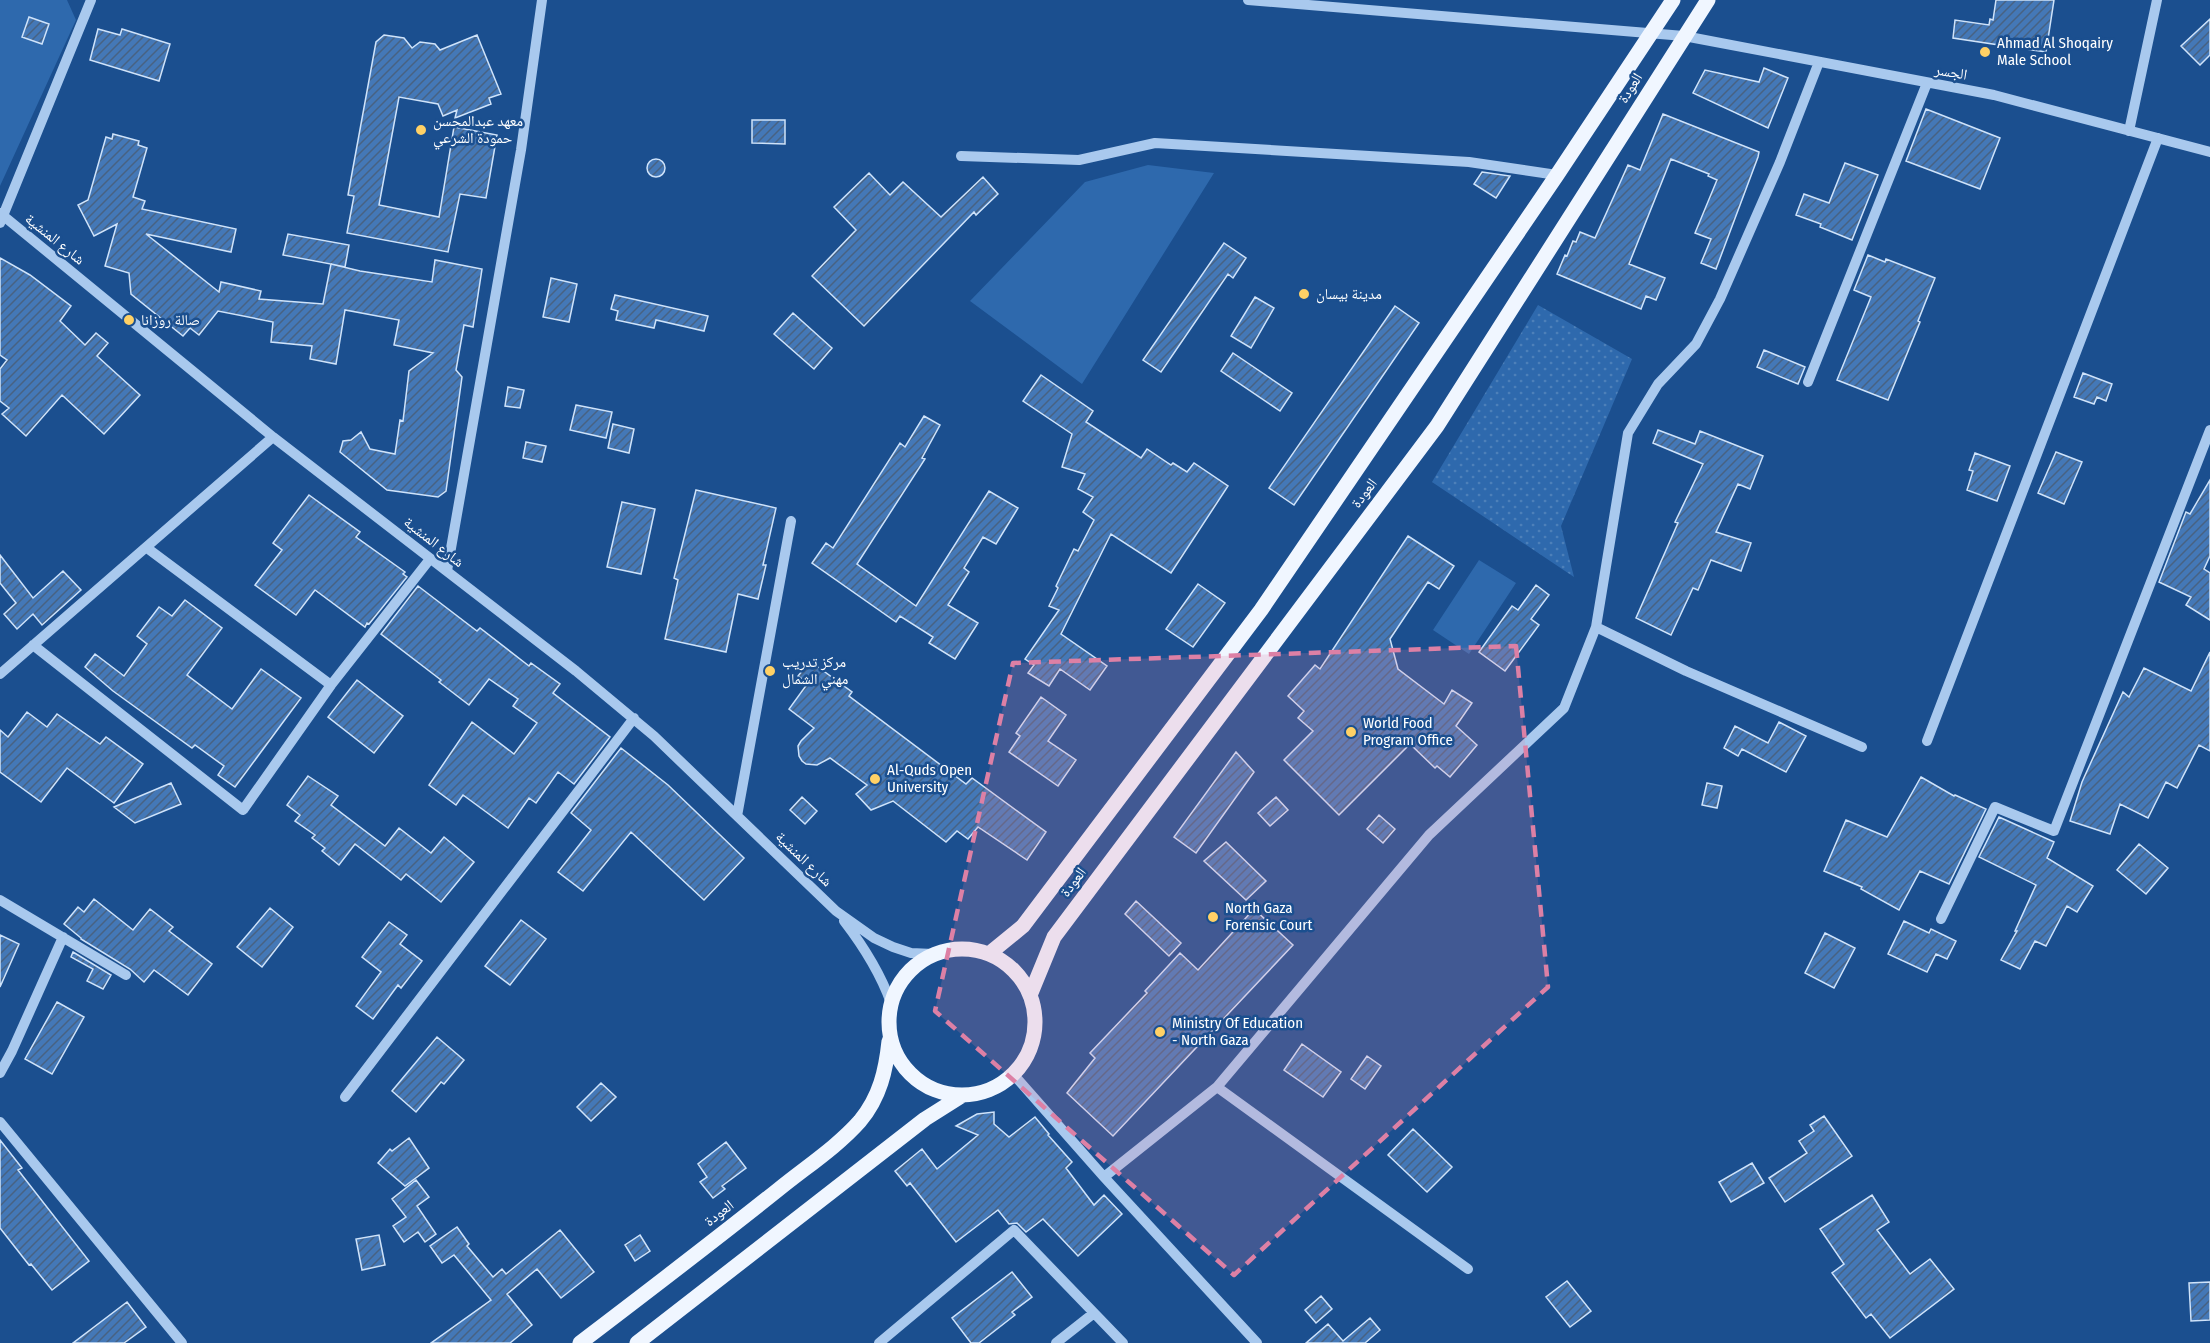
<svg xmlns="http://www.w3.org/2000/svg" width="2210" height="1343" viewBox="0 0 2210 1343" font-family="'Fira Sans Condensed','Noto Naskh Arabic',sans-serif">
  <defs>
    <pattern id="grass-dots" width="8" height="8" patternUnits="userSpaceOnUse" patternTransform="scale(1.5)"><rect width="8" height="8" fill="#2e69ad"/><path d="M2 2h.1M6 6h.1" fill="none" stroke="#4d80b9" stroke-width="1.8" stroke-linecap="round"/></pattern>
    <pattern id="building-hatch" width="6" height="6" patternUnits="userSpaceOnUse" patternTransform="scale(1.5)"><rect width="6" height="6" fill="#4478b7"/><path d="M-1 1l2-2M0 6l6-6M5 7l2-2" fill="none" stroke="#486282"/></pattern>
  </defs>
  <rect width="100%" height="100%" fill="#1b4f8f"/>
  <path fill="url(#grass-dots)" d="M1538 305 1632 359 1561 526 1574 577 1432 482Z"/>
  <path fill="#2e69ad" d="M0 0H67L76 20 0 186Z
    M1148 165 1214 173 1082 384 970 301 1085 182Z
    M1479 560 1516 583 1469 654 1433 630Z"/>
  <path fill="url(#building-hatch)" stroke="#cfe3fa" stroke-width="1.5" d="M1996 0H2054L2046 52 1953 38 1955 20 1989 25 1990 19 1993 20Z
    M29 17 49 24 42 44 22 37Z
    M2210 19V55L2200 65 2181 46Z
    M98 29 120 35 122 29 170 44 159 81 90 60Z
    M384 35 404 38 412 48 420 42 435 44 440 50 477 35 501 94 489 98 491 104 455 118 457 110 443 116 438 104 399 97 379 205 439 217 454 127 497 135 486 198 460 194 448 252 347 233 354 196 348 195 376 42Z
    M1764 68 1788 78 1768 128 1693 93 1705 70 1759 82Z
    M1926 109 2000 138 1980 189 1906 161Z
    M1663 114 1759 152 1758 157 1716 269 1701 263 1711 239 1695 233 1717 180 1708 176 1709 174 1671 159 1629 264 1665 278 1656 300 1646 296 1641 309 1557 274 1565 255 1567 256 1573 241 1576 242 1580 232 1595 238 1628 165 1640 170Z
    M752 120H785V144L752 143Z
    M113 134 139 141 138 145 147 148 133 197 145 201 142 209 236 229 231 252 146 234 219 292 221 282 261 291 259 299 323 304 331 264 283 255 288 234 349 245 345 267 331 264 360 271 432 282 435 260 482 269 473 327 464 325 456 370 462 377 446 491 438 497 387 490 340 452 343 441 351 440 361 432 370 449 395 454 400 420 403 421 409 371 433 353 394 345 399 320 345 310 336 364 310 359 312 346 271 342 273 322 218 311 199 335 190 328 183 336 131 294 129 273 105 266 117 224 94 236 78 205 88 200 106 137 112 139Z
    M647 168a9 9 0 1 1 18 0a9 9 0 1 1-18 0Z
    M1845 163 1878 175 1852 240 1820 227 1821 224 1796 215 1804 194 1829 203Z
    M1482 172 1510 176 1496 198 1474 184Z
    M869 173 890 195 903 182 941 217 983 177 998 194 976 215 974 212 864 326 812 276 856 230 834 207Z
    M1224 243 1246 258 1233 278 1228 274 1161 372 1143 360Z
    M1868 255 1885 262 1886 259 1935 278 1918 321 1920 322 1888 400 1837 380 1871 297 1854 290Z
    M0 258 30 275 71 306 60 321 85 345 96 333 108 343 97 356 140 395 104 434 62 395 26 436 2 414 9 408 0 401V369L7 360 0 355Z
    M551 278 577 284 569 322 543 317Z
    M615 295 708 316 704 331 656 320 654 328 616 320 618 311 611 309Z
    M1255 297 1274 308 1251 348 1231 336Z
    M1395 306 1419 323 1294 505 1269 488Z
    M793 313 832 348 814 369 774 334Z
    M1764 350 1805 367 1798 384 1757 367Z
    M1233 353 1292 393 1280 411 1221 371Z
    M2083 373 2112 384 2106 401 2097 397 2094 404 2074 397Z
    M1041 375 1093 411 1086 422 1141 458 1147 449 1171 465 1173 463 1187 472 1194 463 1228 486 1171 573 1111 534 1061 634 1107 666 1090 690 1060 669 1049 686 1028 673 1034 665 1025 659 1059 610 1049 606 1058 588 1056 586 1074 549 1078 551 1094 520 1083 512 1093 497 1078 489 1085 474 1062 467 1072 434 1023 401Z
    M508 387 524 390 520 408 505 406Z
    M576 405 612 412 606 438 570 430Z
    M924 416 940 425 922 458 925 459 857 564 916 606 989 491 1018 508 996 544 983 537 964 568 969 572 948 605 978 623 955 659 929 643 933 637 900 616 896 622 812 563 826 543 833 548 900 443 905 447Z
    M613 424 634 429 629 453 608 448Z
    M1658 430 1695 444 1700 431 1763 456 1750 489 1738 484 1716 532 1751 543 1741 571 1711 560 1698 590 1693 588 1671 635 1636 618 1678 523 1675 522 1703 464 1653 443Z
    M526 442 546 446 542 462 523 458Z
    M2056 452 2082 462 2064 504 2038 493Z
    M1975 453 2010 466 1997 501 1967 490 1973 471 1969 470Z
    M2210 480V556L2204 569 2210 573V620L2186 605 2191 597 2159 582 2186 512 2190 514Z
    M696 490 776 508 763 565H766L758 599 738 594 726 652 665 639 678 580 674 578Z
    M309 495 360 532 356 537 405 572 403 574 407 577 369 624 367 623 365 627 315 590 296 615 255 585 282 550 273 543Z
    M622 502 655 509 641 574 607 567Z
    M1408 536 1454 566 1439 589 1428 582 1390 639 1398 669 1444 704 1452 690 1472 703 1456 726 1477 745 1450 777 1437 766 1435 768 1410 744 1339 815 1284 760 1313 731 1298 718 1304 711 1288 696 1315 665 1320 669Z
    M0 555 33 598 63 571 81 590 42 625 33 614 17 629 4 614 16 603 0 583Z
    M1198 584 1225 603 1193 647 1166 629Z
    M1536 585 1549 595 1531 619 1539 625 1505 671 1479 652 1512 606 1518 610Z
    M418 586 477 631 480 628 529 666 531 663 560 684 553 693 610 737 574 784 558 772 536 803 529 798 508 828 463 795 456 805 429 785 472 722 514 754 537 723 513 706 518 699 489 679 469 705 439 682 441 680 381 634Z
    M185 600 222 628 187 675 232 709 261 669 301 698 235 787 218 775 224 766 195 745 192 748 113 691 85 667 95 654 124 676 147 644 137 636 159 607 172 616Z
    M2210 652V751L2199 745 2177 788 2166 782 2148 818 2120 804 2110 834 2070 821 2082 782 2123 692 2129 697 2144 668 2191 691Z
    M810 661 852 692 849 696 966 784 972 778 1046 832 1027 860 978 827 968 839 957 831 946 842 893 801 871 810 856 794 867 785 830 758 817 765 806 764 802 761 799 756 798 746 801 741 814 728 789 709 808 683 798 676Z
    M357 680 403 716 374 753 328 717Z
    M1041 697 1066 715 1048 741 1076 760 1058 786 1009 752 1020 736 1016 733Z
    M27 712 47 727 57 714 100 744 106 737 143 764 114 803 67 768 41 802 0 772V730L8 737Z
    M1779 722 1806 736 1786 772 1742 749 1738 756 1724 748 1735 726 1768 743Z
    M621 748 668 785 744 858 704 900 631 832 583 891 558 872 591 830 571 813Z
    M1236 752 1254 772 1196 853 1174 837Z
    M308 776 338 796 331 805 385 846 399 828 431 853 444 837 474 862 441 902 406 874 401 880 355 844 339 865 322 851 325 848 312 838 315 835 295 821 300 815 287 805Z
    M1921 777 1954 796 1955 795 1986 809 1949 884 1920 871 1899 910 1861 889 1862 887 1824 871 1846 820 1887 837Z
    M171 783 181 804 135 823 114 807Z
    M1707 783 1722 786 1717 808 1702 805Z
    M802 797 817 811 805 824 790 810Z
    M1276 797 1288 810 1270 826 1258 813Z
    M1379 815 1395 829 1383 843 1367 829Z
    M1999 817 2054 842 2047 858 2093 886 2077 912 2067 906 2046 946 2035 941 2020 969 2001 960 2017 931H2015L2036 885 1979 857Z
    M1226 842 1266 881 1246 900 1204 861Z
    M2139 844 2168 868 2146 894 2117 870Z
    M94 899 133 930 150 909 173 927 169 931 212 964 188 995 154 970 144 982 130 969 81 939V938L64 924 78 907 84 912Z
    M1136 901 1181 943 1169 956 1125 914Z
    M270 908 293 927 262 967 237 947Z
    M1254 909 1293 945 1113 1136 1067 1093 1095 1058 1090 1053 1147 993 1145 991 1180 953 1198 970Z
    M521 920 546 939 510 985 485 966Z
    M1904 921 1929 933 1931 929 1956 941 1947 959 1936 954 1927 972 1888 954Z
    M389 922 407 935 400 944 422 961 401 988 398 985 373 1019 356 1006 381 972 362 957Z
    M1825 933 1855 948 1834 988 1805 973Z
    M0 935 19 944 0 987Z
    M73 952 111 975 103 989 87 981 93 969 71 957Z
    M57 1002 84 1017 52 1074 25 1059Z
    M437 1037 464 1060 444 1084 441 1082 416 1112 392 1091Z
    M1302 1044 1341 1072 1323 1097 1284 1070Z
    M1367 1056 1381 1066 1365 1089 1351 1079Z
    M601 1083 616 1097 591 1121 577 1107Z
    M994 1112V1124L1009 1137 1035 1117 1049 1134 1048 1135 1072 1162 1066 1168 1094 1205 1104 1195 1122 1214 1078 1256 1043 1219 1026 1232 1017 1223 1009 1224 998 1210 956 1242 910 1183 907 1186 895 1171 922 1149 937 1169 978 1135 956 1126 977 1114Z
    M1824 1116 1852 1156 1785 1202 1769 1178 1807 1153 1799 1141 1814 1131 1810 1125Z
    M1413 1129 1452 1167 1427 1192 1388 1155Z
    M409 1138 429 1168 405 1186 378 1163 390 1149 392 1151Z
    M0 1140 22 1168 18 1170 89 1261 52 1290 31 1264 29 1265 0 1228Z
    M726 1142 746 1168 722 1186 725 1189 713 1198 700 1182 707 1177 698 1164Z
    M1752 1163 1764 1183 1731 1202 1719 1182Z
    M416 1180 429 1197 417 1206 436 1234 425 1242 418 1232 404 1242 393 1226 406 1217 392 1199Z
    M1872 1195 1889 1222 1877 1230 1910 1274 1930 1259 1954 1289 1890 1338 1871 1314 1866 1318 1832 1273 1844 1264 1820 1229Z
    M457 1227 469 1244 467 1246 493 1277 502 1269 506 1274 560 1230 594 1272 561 1298 537 1269 507 1294 532 1325 510 1343H431L491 1300 454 1255 442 1263 430 1246Z
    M379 1235 385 1265 362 1270 356 1239Z
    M640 1235 650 1251 635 1261 625 1245Z
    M1012 1272 1032 1297 1012 1312 1015 1315 979 1343H971L952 1318Z
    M1567 1281 1591 1311 1570 1327 1546 1297Z
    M2210 1282V1320L2191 1321 2189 1283Z
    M1321 1296 1332 1309 1316 1323 1305 1310Z
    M127 1302 146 1327 124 1343H73Z
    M1370 1318 1380 1330 1365 1343H1306L1328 1324 1343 1341Z"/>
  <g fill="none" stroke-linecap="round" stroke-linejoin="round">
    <path stroke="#a9c9ee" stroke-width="10" d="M1248 0 1684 36 1994 95 2210 152
      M2129 131 2157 0
      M961 156 1079 160 1155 143 1469 162 1557 175
      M0 213 273 437 576 671 654 736 836 911 874 938 893 947 911 953 933 954
      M0 223 91 0
      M1808 382 1927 83
      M147 548 331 685
      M447 571 521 150 542 0
      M1596 627 1686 671 1862 747
      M33 645 243 810 331 685 430 559
      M0 674 273 437
      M1927 741 2158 138
      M737 816 791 521
      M0 900 126 975
      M1941 919 1995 807 2054 831 2210 430
      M844 921C864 947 880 972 891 1003
      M0 1073 12 1051 63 937
      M1014 1075 1104 1177 1257 1343
      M1217 1087 1468 1269
      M345 1097 634 718
      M0 1122 182 1343
      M1104 1177 1217 1087 1429 835 1564 708 1596 627 1628 433 1658 384 1696 344 1720 299 1780 162 1819 62
      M879 1343 1014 1230 1123 1343
      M1056 1343 1094 1313"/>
    <path stroke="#f0f6ff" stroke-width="15" d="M889 1022a73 73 0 1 1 146 0a73 73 0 1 1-146 0Z
      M990 953 1023 926 1261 610 1557 175 1673 0
      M1031 993 1054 937 1437 426 1708 0
      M580 1343C647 1292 714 1241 779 1189 806 1167 837 1147 860 1121 880 1097 886 1070 889 1041
      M637 1343 925 1119 963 1095"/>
  </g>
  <path fill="#dd80a5" fill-opacity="0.2" stroke="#dd80a5" stroke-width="4.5" stroke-dasharray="12 8" stroke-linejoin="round" d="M1516 646 1548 987 1234 1275 935 1011 1013 663Z"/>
  <g fill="#ffd166" stroke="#1b4f8f" stroke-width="2">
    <circle cx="1985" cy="52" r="6"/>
    <circle cx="421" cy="130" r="6"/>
    <circle cx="1304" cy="294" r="6"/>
    <circle cx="129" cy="320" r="6"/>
    <circle cx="770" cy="671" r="6"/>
    <circle cx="1351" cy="732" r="6"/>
    <circle cx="875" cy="779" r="6"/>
    <circle cx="1213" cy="917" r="6"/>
    <circle cx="1160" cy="1032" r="6"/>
  </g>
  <g text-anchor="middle" stroke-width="5" stroke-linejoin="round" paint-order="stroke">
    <g font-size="15" fill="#fff" stroke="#1b4f8f" text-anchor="start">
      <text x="1997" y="48">Ahmad Al Shoqairy<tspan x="1997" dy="17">Male School</tspan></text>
      <text x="433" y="126">معهد عبدالمحسن<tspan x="433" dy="17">حمودة الشرعي</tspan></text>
      <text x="1316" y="299">مدينة بيسان</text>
      <text x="141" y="325">صالة روزانا</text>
      <text x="782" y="667">مركز تدريب<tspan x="782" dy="17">مهني الشمال</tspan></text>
      <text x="1363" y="728">World Food<tspan x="1363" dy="17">Program Office</tspan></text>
      <text x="887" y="775">Al-Quds Open<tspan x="887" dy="17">University</tspan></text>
      <text x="1225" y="913">North Gaza<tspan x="1225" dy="17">Forensic Court</tspan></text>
      <text x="1172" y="1028">Ministry Of Education<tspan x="1172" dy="17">- North Gaza</tspan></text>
    </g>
    <g font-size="15" fill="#fff" stroke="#1b4f8f">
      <text transform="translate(1951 72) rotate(10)" y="5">الجسر</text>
      <text transform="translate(1630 88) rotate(-58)" y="5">العودة</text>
      <text transform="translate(55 239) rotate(39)" y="5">شارع المنشية</text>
      <text transform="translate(1364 493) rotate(-53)" y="5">العودة</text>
      <text transform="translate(434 542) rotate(38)" y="5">شارع المنشية</text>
      <text transform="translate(804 859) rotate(44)" y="5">شارع المنشية</text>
      <text transform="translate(1073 882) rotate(-53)" y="5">العودة</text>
      <text transform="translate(719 1213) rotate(-38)" y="5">العودة</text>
    </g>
  </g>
</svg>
